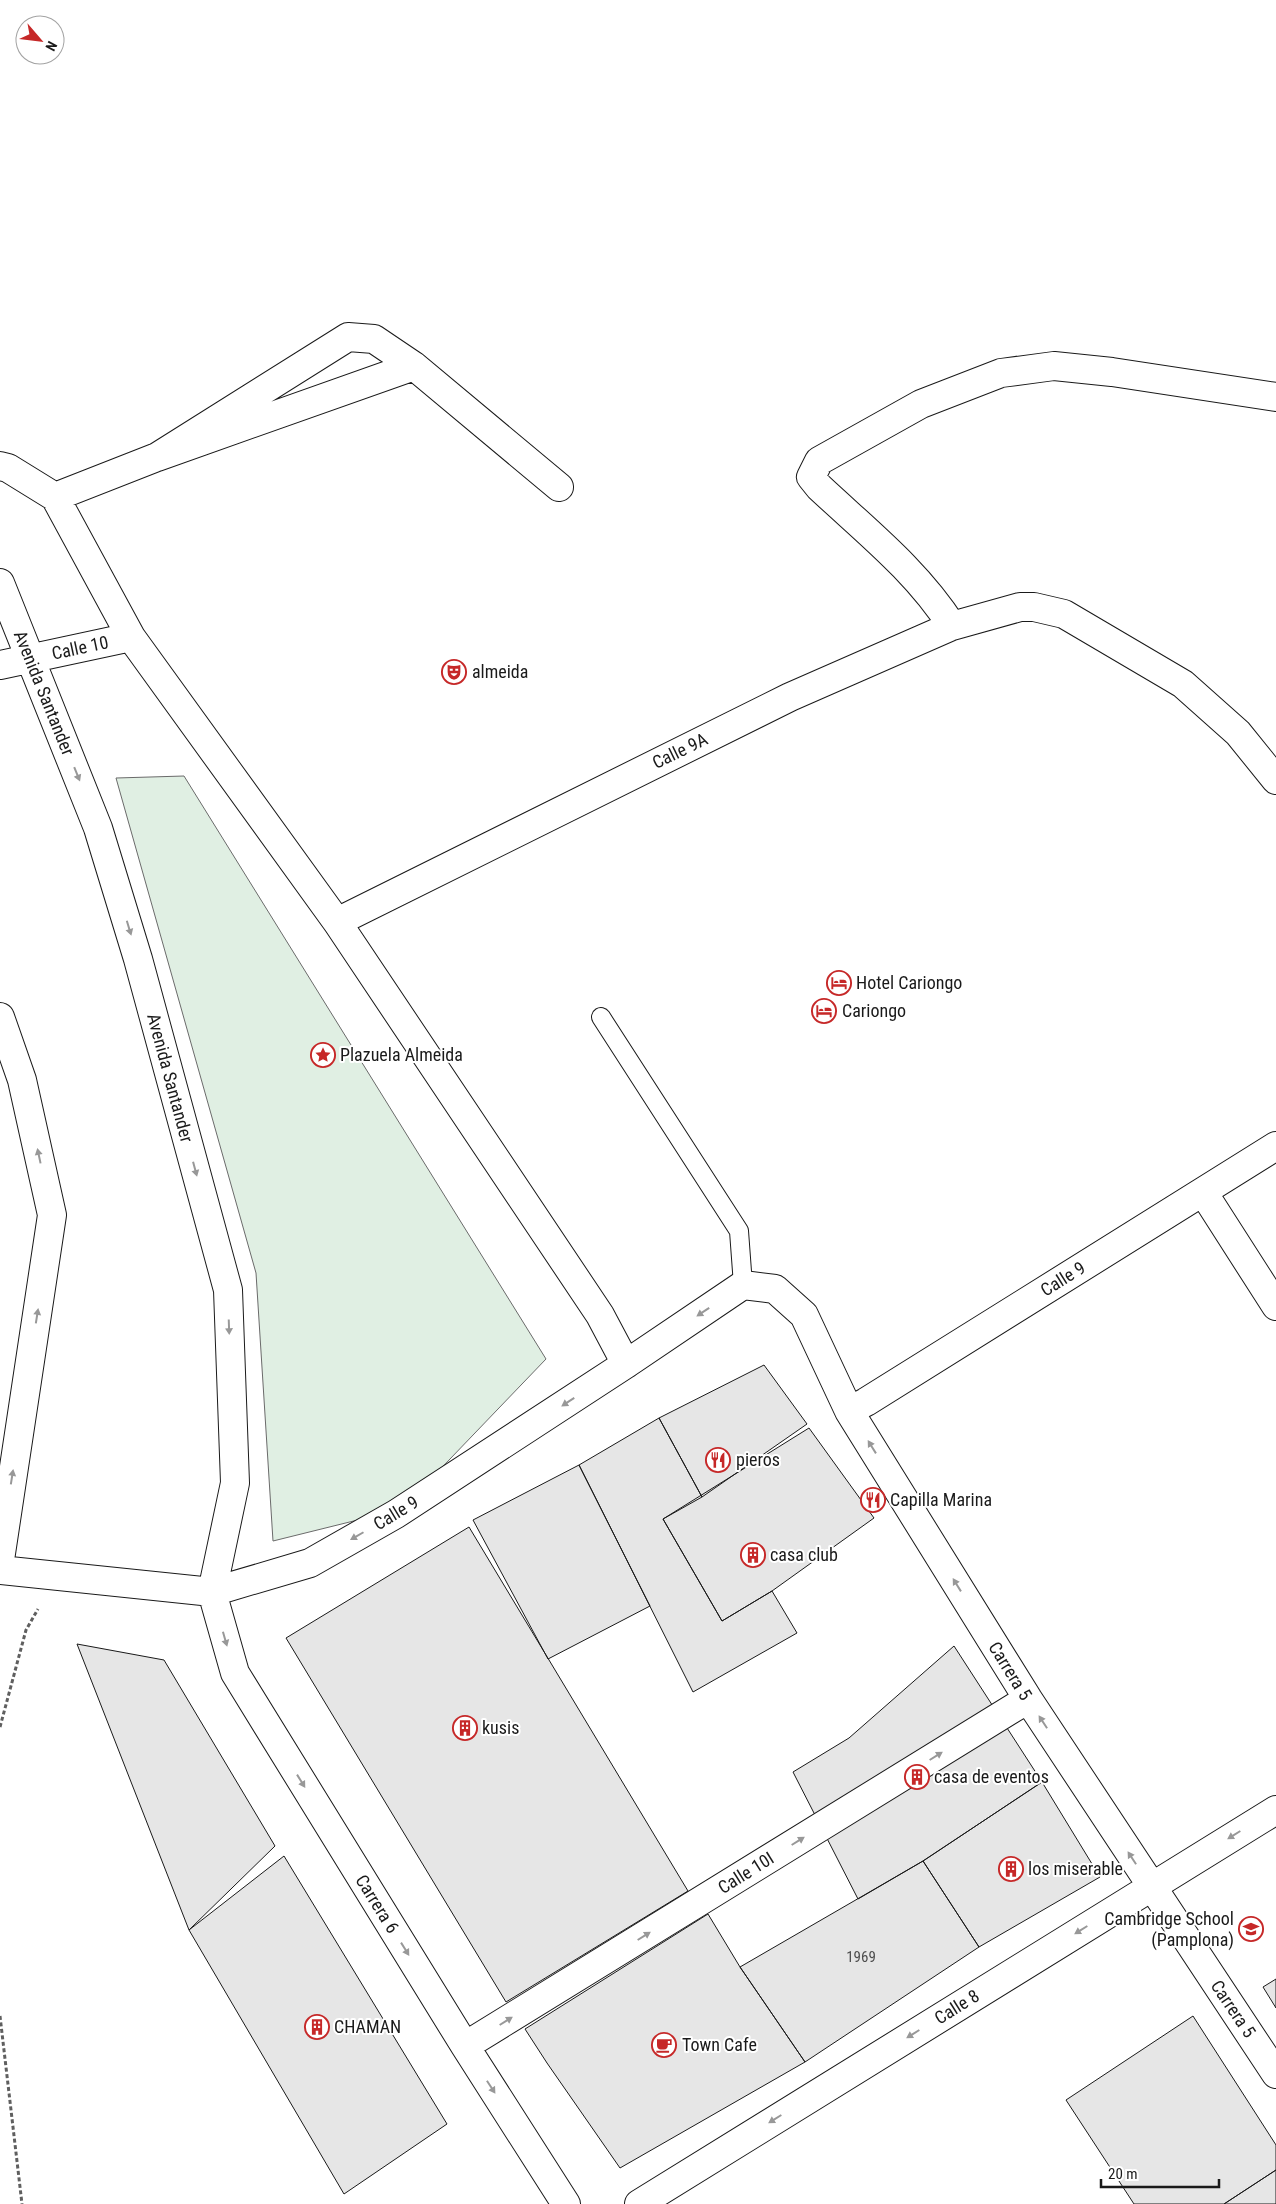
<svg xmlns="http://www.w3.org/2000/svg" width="1276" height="2204" viewBox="0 0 1276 2204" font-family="'Roboto Condensed',sans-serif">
  <rect width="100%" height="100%" fill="#fff"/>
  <path fill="#e0efe3" stroke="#6a6a6a" d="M184 776 546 1359 402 1509 273 1541 256 1273 116 778Z"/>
  <path fill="#e6e6e6" stroke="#1a1a1a" d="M764 1365 807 1424 702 1497 659 1418Z
    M659 1418 702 1497 663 1519 722 1621 772 1591 797 1633 693 1692 579 1465Z
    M809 1428 874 1518 772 1591 722 1621 663 1519Z
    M579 1465 650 1606 548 1659 473 1520Z
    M469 1527 688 1891 506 2002 286 1638Z
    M77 1644 164 1660 275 1846 189 1930Z
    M954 1646 1042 1782 923 1861 858 1899 793 1772 849 1738Z
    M1042 1782 1100 1877 979 1947 923 1861Z
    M284 1856 447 2124 344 2194 189 1930Z
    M923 1861 979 1947 805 2062 740 1967Z
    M708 1914 740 1967 805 2062 620 2168 547 2063 525 2029Z
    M1276 1979V2008L1263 1987Z
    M1193 2016 1276 2145V2170L1224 2204H1134L1066 2100Z
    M1276 2170V2204H1224Z"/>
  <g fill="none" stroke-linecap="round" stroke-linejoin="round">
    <defs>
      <path id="lane" d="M601 1017 739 1231 743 1285"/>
      <path id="street" d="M157 457 348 337 374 339 414 366 559 487
        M0 466 8 468 55 497 131 637 337 922 600 1315 626 1364
        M55 497 157 457 414 366
        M0 583 98 828 138 959 228 1290 235 1483 212 1592 235 1673 465 2046 566 2204
        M952 626C917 571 866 531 819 487L811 477 819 461 921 404 1001 373 1054 366 1112 372 1276 397
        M0 665 131 637
        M337 922 790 697 952 626 1020 607H1034L1064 614 1183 684 1238 733 1276 780
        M0 1017 22 1080 52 1215 0 1560
        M1203 1192 1276 1306
        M849 1411 866 1402 1276 1146
        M0 1570 212 1592 310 1563 396 1514 626 1364 743 1285 775 1289 804 1315 849 1411 1028 1699 1276 2074
        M465 2046 1028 1699
        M639 2204 1276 1810"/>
    </defs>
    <use href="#lane" stroke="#1a1a1a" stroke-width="20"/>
    <use href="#street" stroke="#1a1a1a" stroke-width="30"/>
    <path stroke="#5f5f5f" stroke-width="3" stroke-dasharray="4 2.5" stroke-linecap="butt" d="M0 1727 26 1630 38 1609
      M0 2016 22 2204"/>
    <use href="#lane" stroke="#fff" stroke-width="18"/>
    <use href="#street" stroke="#fff" stroke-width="28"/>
  </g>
  <defs><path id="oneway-solid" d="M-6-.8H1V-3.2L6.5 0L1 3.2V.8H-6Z" transform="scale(1.25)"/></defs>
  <g fill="#989898">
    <use href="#oneway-solid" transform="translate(77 774) rotate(68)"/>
    <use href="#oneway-solid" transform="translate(129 928) rotate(73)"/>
    <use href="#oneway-solid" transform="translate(39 1156) rotate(-102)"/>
    <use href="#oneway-solid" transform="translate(195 1169) rotate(75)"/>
    <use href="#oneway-solid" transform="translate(703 1312) rotate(146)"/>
    <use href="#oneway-solid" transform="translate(37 1316) rotate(-81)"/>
    <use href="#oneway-solid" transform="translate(229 1327) rotate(88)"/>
    <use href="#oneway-solid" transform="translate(568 1402) rotate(147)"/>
    <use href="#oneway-solid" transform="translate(872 1447) rotate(-122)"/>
    <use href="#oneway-solid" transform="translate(12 1477) rotate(-81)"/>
    <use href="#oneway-solid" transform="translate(357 1536) rotate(150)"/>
    <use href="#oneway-solid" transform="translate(957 1585) rotate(-122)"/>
    <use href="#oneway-solid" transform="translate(225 1639) rotate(74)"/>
    <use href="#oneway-solid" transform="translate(1043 1722) rotate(-123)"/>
    <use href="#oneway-solid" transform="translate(936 1756) rotate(-32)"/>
    <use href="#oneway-solid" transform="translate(301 1781) rotate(58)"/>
    <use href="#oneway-solid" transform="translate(1234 1835) rotate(148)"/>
    <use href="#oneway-solid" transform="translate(798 1841) rotate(-32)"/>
    <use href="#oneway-solid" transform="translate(1132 1858) rotate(-123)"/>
    <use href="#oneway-solid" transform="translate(1081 1930) rotate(148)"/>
    <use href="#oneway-solid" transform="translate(644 1936) rotate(-32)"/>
    <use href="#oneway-solid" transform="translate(405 1949) rotate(58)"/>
    <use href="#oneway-solid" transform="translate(506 2021) rotate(-32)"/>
    <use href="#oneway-solid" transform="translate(913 2034) rotate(148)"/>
    <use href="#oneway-solid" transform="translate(491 2087) rotate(57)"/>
    <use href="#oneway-solid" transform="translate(775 2119) rotate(148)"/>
  </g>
  <defs>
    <symbol id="theatre-ring" viewBox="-11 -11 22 22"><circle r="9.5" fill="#fff" stroke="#c62828" stroke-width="1.5"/><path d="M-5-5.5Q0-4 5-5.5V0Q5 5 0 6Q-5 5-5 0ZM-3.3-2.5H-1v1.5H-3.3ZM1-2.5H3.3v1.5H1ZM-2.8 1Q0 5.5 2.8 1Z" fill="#c62828"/></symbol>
    <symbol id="hotel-ring" viewBox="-11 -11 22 22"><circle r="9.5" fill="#fff" stroke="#c62828" stroke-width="1.5"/><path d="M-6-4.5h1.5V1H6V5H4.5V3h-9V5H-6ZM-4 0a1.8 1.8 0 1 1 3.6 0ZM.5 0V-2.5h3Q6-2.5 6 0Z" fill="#c62828"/></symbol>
    <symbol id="sight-ring" viewBox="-11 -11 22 22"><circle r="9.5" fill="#fff" stroke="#c62828" stroke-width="1.5"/><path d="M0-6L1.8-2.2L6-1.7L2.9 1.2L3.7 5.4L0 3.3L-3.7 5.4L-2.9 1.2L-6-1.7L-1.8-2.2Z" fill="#c62828"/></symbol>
    <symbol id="restaurant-ring" viewBox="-11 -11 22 22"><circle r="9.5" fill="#fff" stroke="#c62828" stroke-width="1.5"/><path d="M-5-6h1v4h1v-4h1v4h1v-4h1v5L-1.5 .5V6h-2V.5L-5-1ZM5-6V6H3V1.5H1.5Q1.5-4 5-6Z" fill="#c62828"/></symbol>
    <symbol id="building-ring" viewBox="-11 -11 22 22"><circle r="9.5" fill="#fff" stroke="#c62828" stroke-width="1.5"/><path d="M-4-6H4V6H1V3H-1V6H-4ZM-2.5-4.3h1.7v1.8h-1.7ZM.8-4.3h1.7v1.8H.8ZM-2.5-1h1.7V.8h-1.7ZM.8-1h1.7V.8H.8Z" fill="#c62828"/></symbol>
    <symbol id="school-ring" viewBox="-11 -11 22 22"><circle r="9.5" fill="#fff" stroke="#c62828" stroke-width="1.5"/><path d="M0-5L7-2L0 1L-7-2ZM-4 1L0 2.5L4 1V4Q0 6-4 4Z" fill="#c62828"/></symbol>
    <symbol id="cafe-ring" viewBox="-11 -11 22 22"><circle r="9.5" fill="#fff" stroke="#c62828" stroke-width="1.5"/><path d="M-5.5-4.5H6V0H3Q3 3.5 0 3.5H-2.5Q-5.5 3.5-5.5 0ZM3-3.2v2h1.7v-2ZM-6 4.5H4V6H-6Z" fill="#c62828"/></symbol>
  </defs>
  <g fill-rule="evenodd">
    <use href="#theatre-ring" x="440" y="658" width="28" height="28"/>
    <use href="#hotel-ring" x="825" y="969" width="28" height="28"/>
    <use href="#hotel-ring" x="810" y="997" width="28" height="28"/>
    <use href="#sight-ring" x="309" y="1041" width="28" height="28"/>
    <use href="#restaurant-ring" x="704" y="1446" width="28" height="28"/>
    <use href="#restaurant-ring" x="859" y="1486" width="28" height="28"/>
    <use href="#building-ring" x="739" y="1541" width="28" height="28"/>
    <use href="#building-ring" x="451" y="1714" width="28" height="28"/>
    <use href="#building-ring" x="903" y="1763" width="28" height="28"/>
    <use href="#building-ring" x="997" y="1855" width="28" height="28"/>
    <use href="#school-ring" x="1237" y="1915" width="28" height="28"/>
    <use href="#building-ring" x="303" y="2013" width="28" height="28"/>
    <use href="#cafe-ring" x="650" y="2031" width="28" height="28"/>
  </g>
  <g text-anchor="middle" stroke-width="4" stroke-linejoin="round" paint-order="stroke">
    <g font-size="15" fill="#4d4d4d">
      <text x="861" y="1962">1969</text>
    </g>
    <g font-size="18" fill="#1a1a1a" stroke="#fff">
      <text transform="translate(80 648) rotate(-12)" y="6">Calle 10</text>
      <text transform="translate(44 693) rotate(68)" y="6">Avenida Santander</text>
      <text transform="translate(680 751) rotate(-26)" y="6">Calle 9A</text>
      <text transform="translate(170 1078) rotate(75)" y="6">Avenida Santander</text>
      <text transform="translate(1063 1279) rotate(-32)" y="6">Calle 9</text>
      <text transform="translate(396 1513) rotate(-31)" y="6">Calle 9</text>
      <text transform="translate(1010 1671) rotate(58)" y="6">Carrera 5</text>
      <text transform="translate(746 1873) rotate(-32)" y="6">Calle 10I</text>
      <text transform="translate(377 1904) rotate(58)" y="6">Carrera 6</text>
      <text transform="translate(957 2007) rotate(-32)" y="6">Calle 8</text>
      <text transform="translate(1233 2009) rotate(56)" y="6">Carrera 5</text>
    </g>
    <g font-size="18" fill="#1a1a1a" stroke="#fff" text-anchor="start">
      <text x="472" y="678">almeida</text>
      <text x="856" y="989">Hotel Cariongo</text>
      <text x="842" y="1017">Cariongo</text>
      <text x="340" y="1061">Plazuela Almeida</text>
      <text x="736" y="1466">pieros</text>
      <text x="890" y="1506">Capilla Marina</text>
      <text x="770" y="1561">casa club</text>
      <text x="482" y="1734">kusis</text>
      <text x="934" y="1783">casa de eventos</text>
      <text x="1028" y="1875">los miserable</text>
      <text x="1234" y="1925" text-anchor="end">Cambridge School<tspan x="1234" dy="21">(Pamplona)</tspan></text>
      <text x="334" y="2033">CHAMAN</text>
      <text x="682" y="2051">Town Cafe</text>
    </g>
  </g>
  <g transform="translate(40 40) rotate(118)"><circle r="24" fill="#ffffff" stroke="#a3a3a3"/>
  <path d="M0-4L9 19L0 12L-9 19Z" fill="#c62828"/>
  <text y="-8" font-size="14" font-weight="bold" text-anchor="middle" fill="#1a1a1a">N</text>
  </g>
  <path d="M1101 2179v8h118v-8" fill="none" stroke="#1a1a1a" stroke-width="2.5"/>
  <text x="1108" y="2179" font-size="15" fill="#1a1a1a" stroke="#ffffff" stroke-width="4" paint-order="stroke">20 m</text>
</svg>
